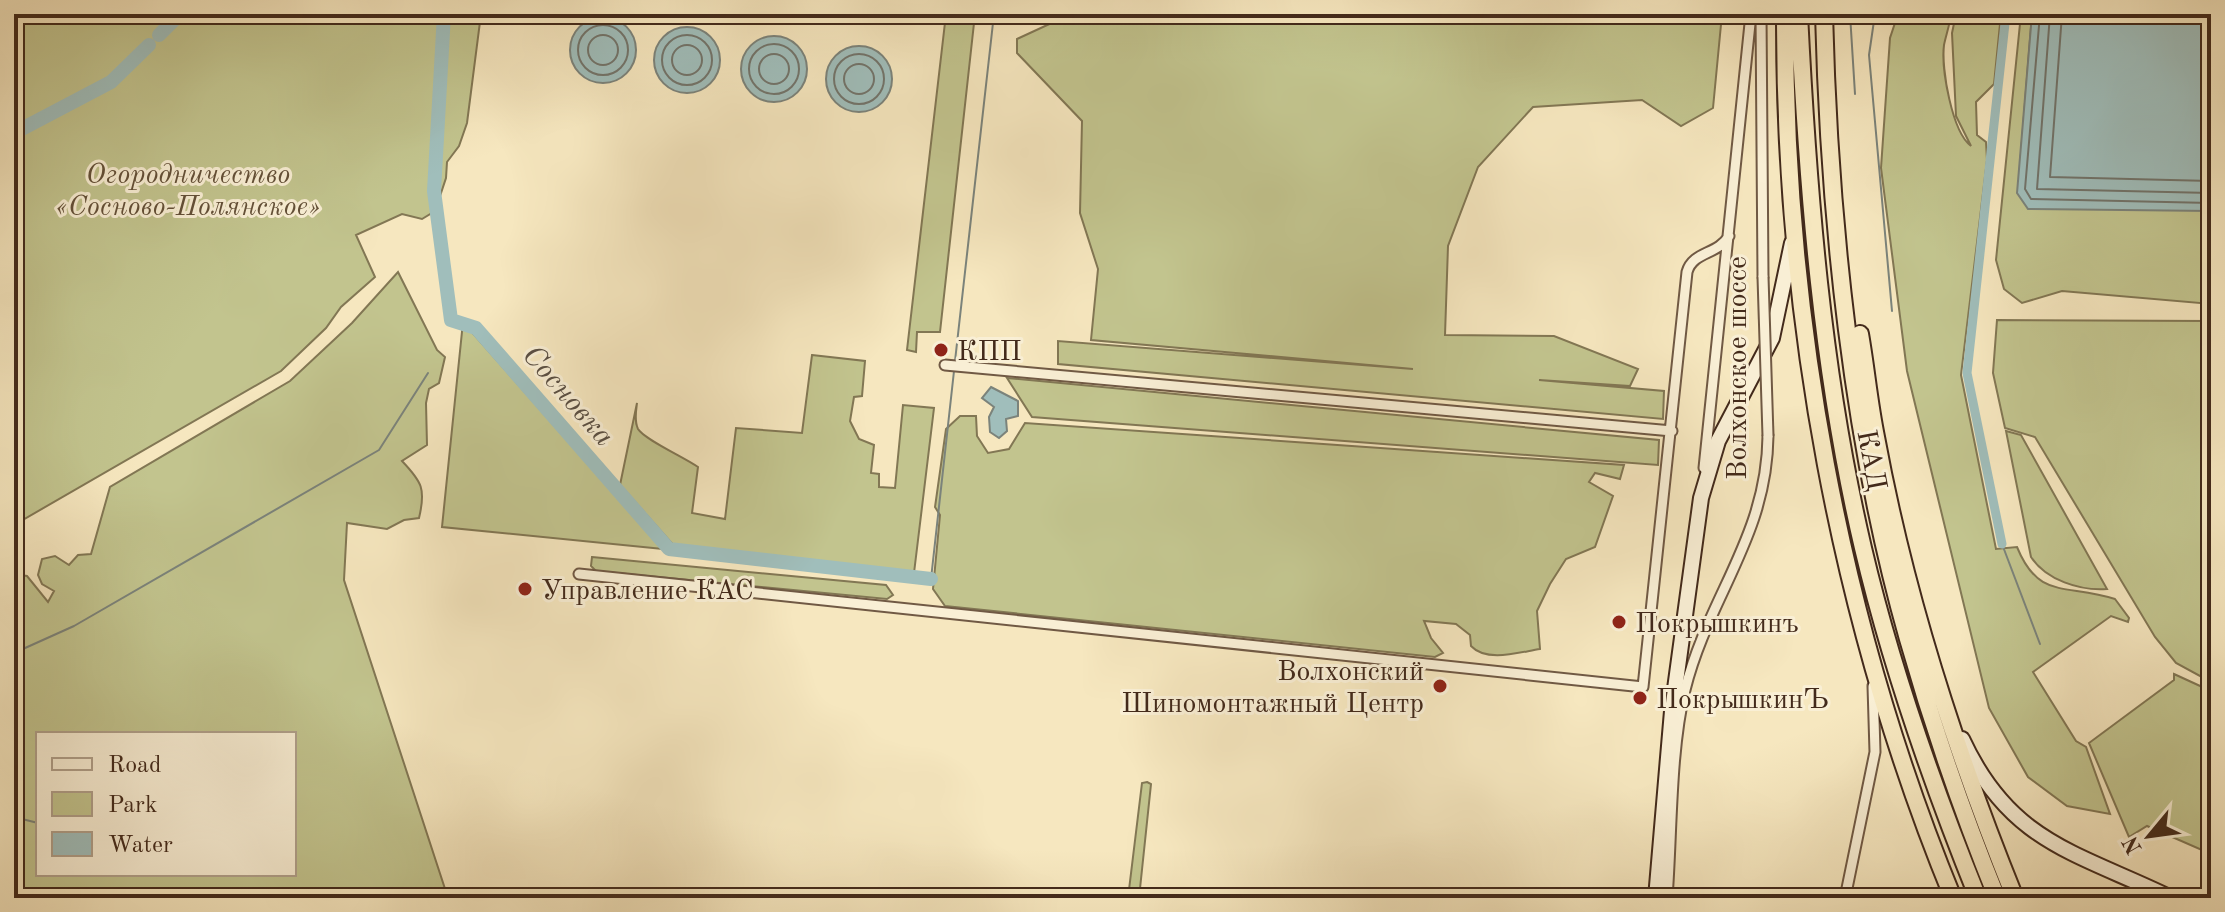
<svg xmlns="http://www.w3.org/2000/svg" width="2225" height="912" viewBox="0 0 2225 912" font-family="'Old Standard TT',serif">
  <rect width="100%" height="100%" fill="#f6e7bf"/>
  <filter id="stains"><feTurbulence type="fractalNoise" baseFrequency=".0025" numOctaves="4"/><feColorMatrix values="0 0 0 0 .2 0 0 0 0 .09 0 0 0 0 .02 0 0 0 .5 -.17"/></filter>
  <radialGradient id="worn" r=".72"><stop offset=".6" stop-color="#630" stop-opacity="0"/><stop offset="1" stop-color="#630" stop-opacity=".3"/></radialGradient>
  <path fill="#c2c48e" stroke="#827754" stroke-width="2" fill-rule="evenodd" d="M14 14H481L467 123 459 146 447 162 446 178 435 211 422 219 402 214 356 235 375 277 341 307 326 328 281 371 14 525Z
    M946 14H975L940 332H917L916 352 907 350Z
    M1071 14H1722L1713 108 1681 126 1642 100 1533 107 1478 167 1448 246 1445 335 1554 336 1638 369 1630 386 1539 380 1664 391 1663 419 1058 364V341L1413 369 1091 340 1098 269 1080 213 1082 121 1017 53V39Z
    M1898 14H1951C1950 24 1946 35 1944 45 1941 68 1952 132 1971 146L1956 116 1952 33 1956 14H2001L1994 84 1976 102 1977 135 1986 142 1987 160 1961 375 1996 549 2017 547C2039 601 2067 583 2115 599L2129 618 2128 622 2111 616 2033 672 2076 741 2086 747 2110 814 2067 806 2028 777 1989 708 1907 371 1881 168 1890 38Z
    M2021 14H2032L2020 166 2211 112V304L2062 291 2022 303 2004 289 1996 260Z
    M398 272 437 350 445 357 439 383 429 389 426 403 427 445 402 461C422 482 426 489 419 518L404 520 387 529 347 523 344 580 448 898H14V584L21 575 27 576 48 602 54 591 42 584 38 575 42 559 55 556 69 565 78 555 91 554 110 487 290 381 352 323ZM294 734V874H38V734Z
    M1997 320 2211 321V682L2176 663 2155 637 2035 437 2005 428 1993 373Z
    M463 322 663 549 442 527Z
    M812 355 865 361 862 396 854 397 850 421 859 439 874 445 871 473 879 474V487L895 488 903 405 934 408 914 573 675 547 620 485 637 403C636 411 634 421 638 429 645 440 684 457 698 467L692 513 725 519 736 428 802 433Z
    M1007 378 1659 440 1658 465 1032 417Z
    M960 416H976L977 436 988 453 1009 449 1025 423 1624 465 1620 479 1595 473 1589 482 1613 496 1595 547 1566 559 1550 584 1537 611 1540 649C1520 652 1487 663 1471 646L1470 635 1456 624 1424 621 1431 638 1443 653 1435 657 945 606 933 589 940 515 935 507 946 429Z
    M2006 431 2021 435 2107 589C2080 591 2046 580 2031 557Z
    M592 557 886 585 893 595 887 599 596 571 591 566Z
    M2174 674 2211 691V854L2147 826 2129 837 2089 743 2174 680Z
    M1147 782 1151 784 1139 898H1128L1142 783Z"/>
  <path fill="#a0bebb" stroke="#7b837b" stroke-width="2" d="M2032 14H2211V211L2028 209 2017 193Z
    M570 50a33 33 0 1 1 66 0a33 33 0 1 1-66 0Z
    M654 60a33 33 0 1 1 66 0a33 33 0 1 1-66 0Z
    M741 69a33 33 0 1 1 66 0a33 33 0 1 1-66 0Z
    M826 79a33 33 0 1 1 66 0a33 33 0 1 1-66 0Z
    M991 387 1018 401V416L1006 419 1007 431 999 438 990 432 989 417 994 407 982 398Z"/>
  <g fill="none" stroke-linecap="round" stroke-linejoin="round">
    <path stroke="#72746b" stroke-width="2" d="M2040 14 2025 189 2031 199 2211 203
      M2050 14 2037 189 2211 193
      M2062 14 2050 177 2211 181
      M578 50a25 25 0 1 1 50 0a25 25 0 1 1-50 0Z
      M588 50a15 15 0 1 1 30 0a15 15 0 1 1-30 0Z
      M662 60a25 25 0 1 1 50 0a25 25 0 1 1-50 0Z
      M749 69a25 25 0 1 1 50 0a25 25 0 1 1-50 0Z
      M672 60a15 15 0 1 1 30 0a15 15 0 1 1-30 0Z
      M834 79a25 25 0 1 1 50 0a25 25 0 1 1-50 0Z
      M759 69a15 15 0 1 1 30 0a15 15 0 1 1-30 0Z
      M844 79a15 15 0 1 1 30 0a15 15 0 1 1-30 0Z"/>
    <path stroke="#7b837b" stroke-width="2" d="M1850 14 1855 94
      M1875 14 1869 55 1892 311
      M955 361 994 14
      M2002 544 2040 644
      M931 579 954 371
      M14 653 74 626 379 450 428 373
      M14 817 38 823"/>
    <path stroke="#a0bebb" stroke-width="9" d="M2002 544 1967 373 2006 14"/>
    <path stroke="#a0bebb" stroke-width="14" d="M444 14 434 191 451 320 476 328 669 549 931 579
      M159 35 180 14
      M14 133 111 82 149 45"/>
    <defs>
      <path id="minor" d="M1761 14 1763 277
        M945 365 1672 431
        M1704 468 1751 14
        M579 574 1643 687 1687 272C1693 251 1718 255 1729 236
        M1667 898C1672 833 1670 753 1685 690 1708 597 1767 537 1768 436
        M1845 898 1875 752 1873 686"/>
      <path id="secondary" d="M1962 739C2010 843 2076 852 2171 898
        M1656 898 1672 711 1701 498 1718 441 1772 338 1792 243"/>
      <path id="motorway" d="M1785 14C1784 313 1839 621 1953 898
        M1799 14C1808 193 1822 373 1863 548 1891 667 1932 784 1978 898
        M1824 14C1829 217 1852 443 1908 639 1933 727 1963 814 1997 898
        M1860 334C1866 368 1869 403 1876 437 1905 595 1955 750 2015 898"/>
    </defs>
    <use href="#minor" stroke="#705944" stroke-width="13"/>
    <use href="#secondary" stroke="#432a1b" stroke-width="18"/>
    <use href="#motorway" stroke="#432a1b" stroke-width="20"/>
    <use href="#minor" stroke="#f9efd5" stroke-width="9"/>
    <use href="#secondary" stroke="#f9efd5" stroke-width="14"/>
    <use href="#motorway" stroke="#f6e7bf" stroke-width="16"/>
    <defs>
      <path id="minor-bridge" d="M1763 277 1768 436"/>
    </defs>
    <use href="#minor-bridge" stroke="#705944" stroke-width="13" stroke-linecap="butt"/>
    <use href="#minor-bridge" stroke="#f9efd5" stroke-width="9"/>
  </g>
  <g fill="#8f2418" stroke="#f9efd5" stroke-width="3">
    <circle cx="941" cy="350" r="8"/>
    <circle cx="525" cy="589" r="8"/>
    <circle cx="1619" cy="622" r="8"/>
    <circle cx="1440" cy="686" r="8"/>
    <circle cx="1640" cy="698" r="8"/>
  </g>
  <g text-anchor="middle" stroke-width="6" stroke-linejoin="round" paint-order="stroke">
    <g font-size="28" font-style="italic" fill="#635038" stroke="#f9efd5">
      <text x="188" y="183">Огородничество<tspan x="188" dy="32">«Сосново-Полянское»</tspan></text>
    </g>
    <g font-size="28" fill="#432a1b" stroke="#f9efd5" text-anchor="start">
      <text x="957" y="360">КПП</text>
      <text x="541" y="599">Управление КАС</text>
      <text x="1635" y="632">Покрышкинъ</text>
      <text x="1424" y="680" text-anchor="end">Волхонский<tspan x="1424" dy="32">Шиномонтажный Центр</tspan></text>
      <text x="1656" y="708">ПокрышкинЪ</text>
    </g>
    <g font-size="28" fill="#432a1b" stroke="#f9efd5">
      <text transform="translate(1736 368) rotate(-90)" y="10">Волхонское шоссе</text>
      <text transform="translate(1873 460) rotate(79)" y="10">КАД</text>
    </g>
    <g font-size="30" font-style="italic" fill="#5a4f43" stroke="#f9efd5">
      <text transform="translate(569 395) rotate(49)" y="10">Сосновка</text>
    </g>
  </g>
  <rect width="2225" height="912" fill="none" stroke="#f6e7bf" stroke-width="48"/>
  <rect x="16" y="16" width="2193" height="880" fill="none" stroke="#432a1b" stroke-width="4"/>
  <rect x="24" y="24" width="2177" height="864" fill="none" stroke="#432a1b" stroke-width="2"/>
  <rect x="36" y="732" width="260" height="144" fill="#f9efd5" stroke="#b0a08b" stroke-width="2"/>
  <rect x="52" y="758" width="40" height="12" fill="#f9efd5" stroke="#b0a08b" stroke-width="2"/>
  <text x="108" y="772" font-size="24" fill="#432a1b">Road</text>
  <rect x="52" y="792" width="40" height="24" fill="#c2c48e" stroke="#b0a08b" stroke-width="2"/>
  <text x="108" y="812" font-size="24" fill="#432a1b">Park</text>
  <rect x="52" y="832" width="40" height="24" fill="#a0bebb" stroke="#b0a08b" stroke-width="2"/>
  <text x="108" y="852" font-size="24" fill="#432a1b">Water</text>
  <g transform="translate(2149 836) rotate(241)" stroke="#f9efd5" stroke-width="6" paint-order="stroke">
  <path d="M0-6L14 30L0 20L-14 30Z" fill="#432a1b"/>
  <text y="-12" font-size="22" font-weight="bold" text-anchor="middle" fill="#432a1b">N</text>
  </g>
  <rect width="100%" height="100%" filter="url(#stains)"/>
  <rect width="100%" height="100%" fill="url(#worn)"/>
</svg>
